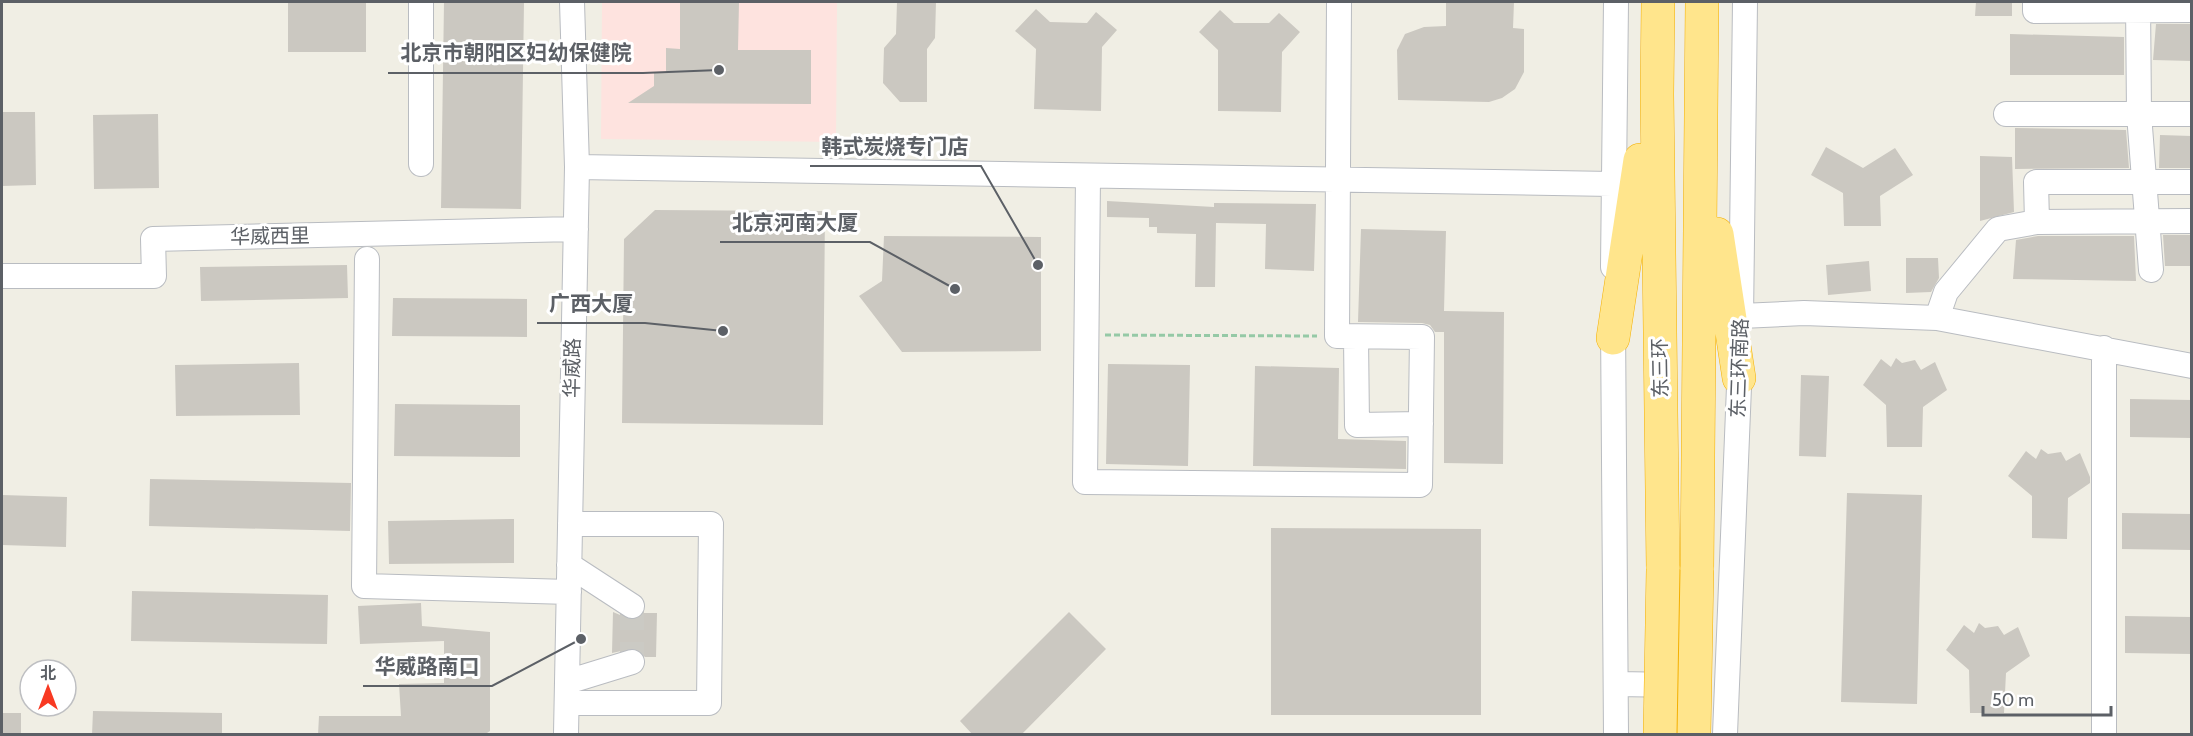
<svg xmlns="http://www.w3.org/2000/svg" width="2193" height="736" viewBox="0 0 2193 736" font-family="Cabin,'Noto Sans SC',sans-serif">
  <rect width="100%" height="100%" fill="#f0eee4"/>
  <path fill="#fee3df" d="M602 2H837L836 142 601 139Z"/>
  <path fill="#cbc8c1" d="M288 2H366V52H288Z
    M444 2H524L521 209 441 208Z
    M680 2H739L738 50H811V104L628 103 654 86V72H666V48L680 49Z
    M897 2H936L935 38 927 49V102H900L883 83 884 48 896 34Z
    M1446 2H1514L1513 28 1524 29V72L1515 89 1502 98 1489 102 1398 100 1397 50 1405 34 1424 27 1446 26Z
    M1976 2H2012V16H1975Z
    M1036 9 1050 22 1087 23 1096 12 1117 30 1102 47 1101 111 1034 109 1036 49 1015 31Z
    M1220 10 1234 23H1269L1279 13 1300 32 1282 52 1281 112 1218 111V50L1199 32Z
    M2156 24H2192V61L2153 60Z
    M2010 34 2124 37V75H2010Z
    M2 112H35L36 185 2 186Z
    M158 114 159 188 94 189 93 115Z
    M2015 128 2126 130 2129 168 2015 169Z
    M2160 135 2192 136V168H2159Z
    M1826 147 1863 168 1895 148 1913 175 1880 196 1881 226H1844L1843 193 1811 175Z
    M1980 156 2012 157 2014 212 1980 221Z
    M1107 201 1214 207V203L1316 204 1314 271 1265 269 1266 224 1216 223 1215 287H1195L1196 234 1157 233V227H1149V218L1107 217Z
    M655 210 825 211 823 425 622 423 624 239Z
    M1361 229 1446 231 1444 311 1504 312 1503 464 1444 463V332H1435L1430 325 1422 323 1358 322Z
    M2163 235H2192V266H2165Z
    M884 236 1041 237V351L902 352 859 296 882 281Z
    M2038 236H2134L2136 281 2013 279 2016 240Z
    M1906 258H1938L1939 278 1931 292 1906 293Z
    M1869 261 1871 291 1828 295 1826 265Z
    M347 265 348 298 201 301 200 267Z
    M393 298 527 299V337L392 336Z
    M1896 358 1902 363 1915 360 1921 370 1935 362 1947 390 1923 407 1922 447H1887L1886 405 1863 385 1881 359 1891 367Z
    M299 363 300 415 176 416 175 365Z
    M1108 364 1190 365 1188 466 1106 464Z
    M1255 366 1339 368 1338 439 1406 441V469L1253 466Z
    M1801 375 1829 376 1826 457 1799 456Z
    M2130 399 2192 400V438L2130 437Z
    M395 404 520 405V457L394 456Z
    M2041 449 2048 454 2061 452 2066 461 2080 453 2090 477V483L2068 498 2067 539 2032 538V496L2008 476 2026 451 2036 459Z
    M150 479 351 483 350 531 149 526Z
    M1847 493 1922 495 1917 704 1841 702Z
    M2 495 67 497 66 547 2 545Z
    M2122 513 2192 514V550L2122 549Z
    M514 519V563L389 564 388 521Z
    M1271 528 1481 529V715H1271Z
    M132 591 328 595 327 644 131 641Z
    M421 603 422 626 490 632V731L484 735H318L319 716H401L399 684 444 683V641L360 644 358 606Z
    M613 612 632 620 644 613H657L656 657H645L635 648 612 653Z
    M1069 612 1106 649 1021 735H973L960 721Z
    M2125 616 2192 617V654L2125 653Z
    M1979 623 1985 628 1998 626 2004 635 2018 627 2030 656 2006 673 2004 713H1970L1969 670 1946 650 1964 625 1974 633Z
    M93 711 222 713V735H92Z
    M2 713H21V735H2Z"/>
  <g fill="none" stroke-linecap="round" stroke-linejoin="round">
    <path stroke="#cbcac4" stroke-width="24" stroke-dasharray="24 12" stroke-linecap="butt" d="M632 606V662"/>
    <defs>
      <path id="minor" d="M2035 2V11L2192 10
        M2138 2 2139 114 2151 270
        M2006 114H2192
        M421 164V2
        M577 167 1612 184
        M1088 176 1085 482 1420 485 1422 337 1337 336 1339 2
        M2192 182H2036L2037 222 2192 221
        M367 259 364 586 569 592
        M1613 267 1616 2
        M2 276H154L153 239 576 229
        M1741 316 1804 313 1937 318 2192 366
        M1741 318 1745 2
        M1937 318 1946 292 1998 229 2037 222
        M1613 323 1616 734
        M1356 337 1357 425 1421 424
        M2104 348V734
        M569 565 632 606
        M567 682 632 662
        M1617 684 1678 685
        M567 703H709L711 524H570
        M566 734 577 167 572 2
        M1725 734 1740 362"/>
      <path id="highway" d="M1658 2 1657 94 1663 569
        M1717 234 1739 378
        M1613 338 1640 160
        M1697 570 1702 2"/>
    </defs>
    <use href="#minor" stroke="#b9bcc1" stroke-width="26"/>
    <use href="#highway" stroke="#f4af00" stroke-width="34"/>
    <path stroke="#95c9a6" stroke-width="3" stroke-dasharray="6 3" stroke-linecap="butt" d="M1105 335 1317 336"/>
    <use href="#minor" stroke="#fff" stroke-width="24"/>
    <use href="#highway" stroke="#ffe58c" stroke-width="33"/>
    <defs>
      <path id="highway-bridge" d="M1660 734 1663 569
        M1694 734 1697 570"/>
    </defs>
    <use href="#highway-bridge" stroke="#f4af00" stroke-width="34" stroke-linecap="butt"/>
    <use href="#highway-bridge" stroke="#ffe58c" stroke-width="33"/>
  </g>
  <g text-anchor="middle" stroke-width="6" stroke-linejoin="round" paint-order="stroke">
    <g font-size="20" fill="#5c6066" stroke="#fff">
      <text transform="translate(270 236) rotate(-1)" y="7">华威西里</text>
      <text transform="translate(572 368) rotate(-89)" y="7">华威路</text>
      <text transform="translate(1660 368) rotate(-91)" y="7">东三环</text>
      <text transform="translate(1739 368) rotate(-88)" y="7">东三环南路</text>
    </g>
  </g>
  <path fill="none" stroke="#5c6066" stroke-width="2" d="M719 70L643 73H388M1038 265L981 166H810M955 289L870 242H720M723 331L645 323H537M581 639L492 686H363"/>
  <g fill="#5c6066" stroke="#fff" stroke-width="2">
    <circle cx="719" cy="70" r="6"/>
    <circle cx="1038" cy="265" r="6"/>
    <circle cx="955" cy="289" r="6"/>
    <circle cx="723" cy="331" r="6"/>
    <circle cx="581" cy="639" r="6"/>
  </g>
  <g font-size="21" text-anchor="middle" font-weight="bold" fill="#5c6066" stroke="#fff" stroke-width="6" stroke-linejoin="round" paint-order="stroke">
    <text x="516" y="60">北京市朝阳区妇幼保健院</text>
    <text x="895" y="154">韩式炭烧专门店</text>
    <text x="795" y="230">北京河南大厦</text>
    <text x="591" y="311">广西大厦</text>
    <text x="427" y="674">华威路南口</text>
  </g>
  <rect width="2193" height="736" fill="none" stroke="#5c6066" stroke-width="6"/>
  <g transform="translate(48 688)"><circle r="28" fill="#ffffff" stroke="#bebfc2" stroke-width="1.5"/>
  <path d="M0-4.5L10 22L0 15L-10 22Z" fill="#f83922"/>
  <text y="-9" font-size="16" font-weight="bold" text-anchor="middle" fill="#5c6066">北</text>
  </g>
  <path d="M1983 706v9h128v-9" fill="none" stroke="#5c6066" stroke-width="3"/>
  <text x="1992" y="706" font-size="18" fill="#5c6066" stroke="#ffffff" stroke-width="4.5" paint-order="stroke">50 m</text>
</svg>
